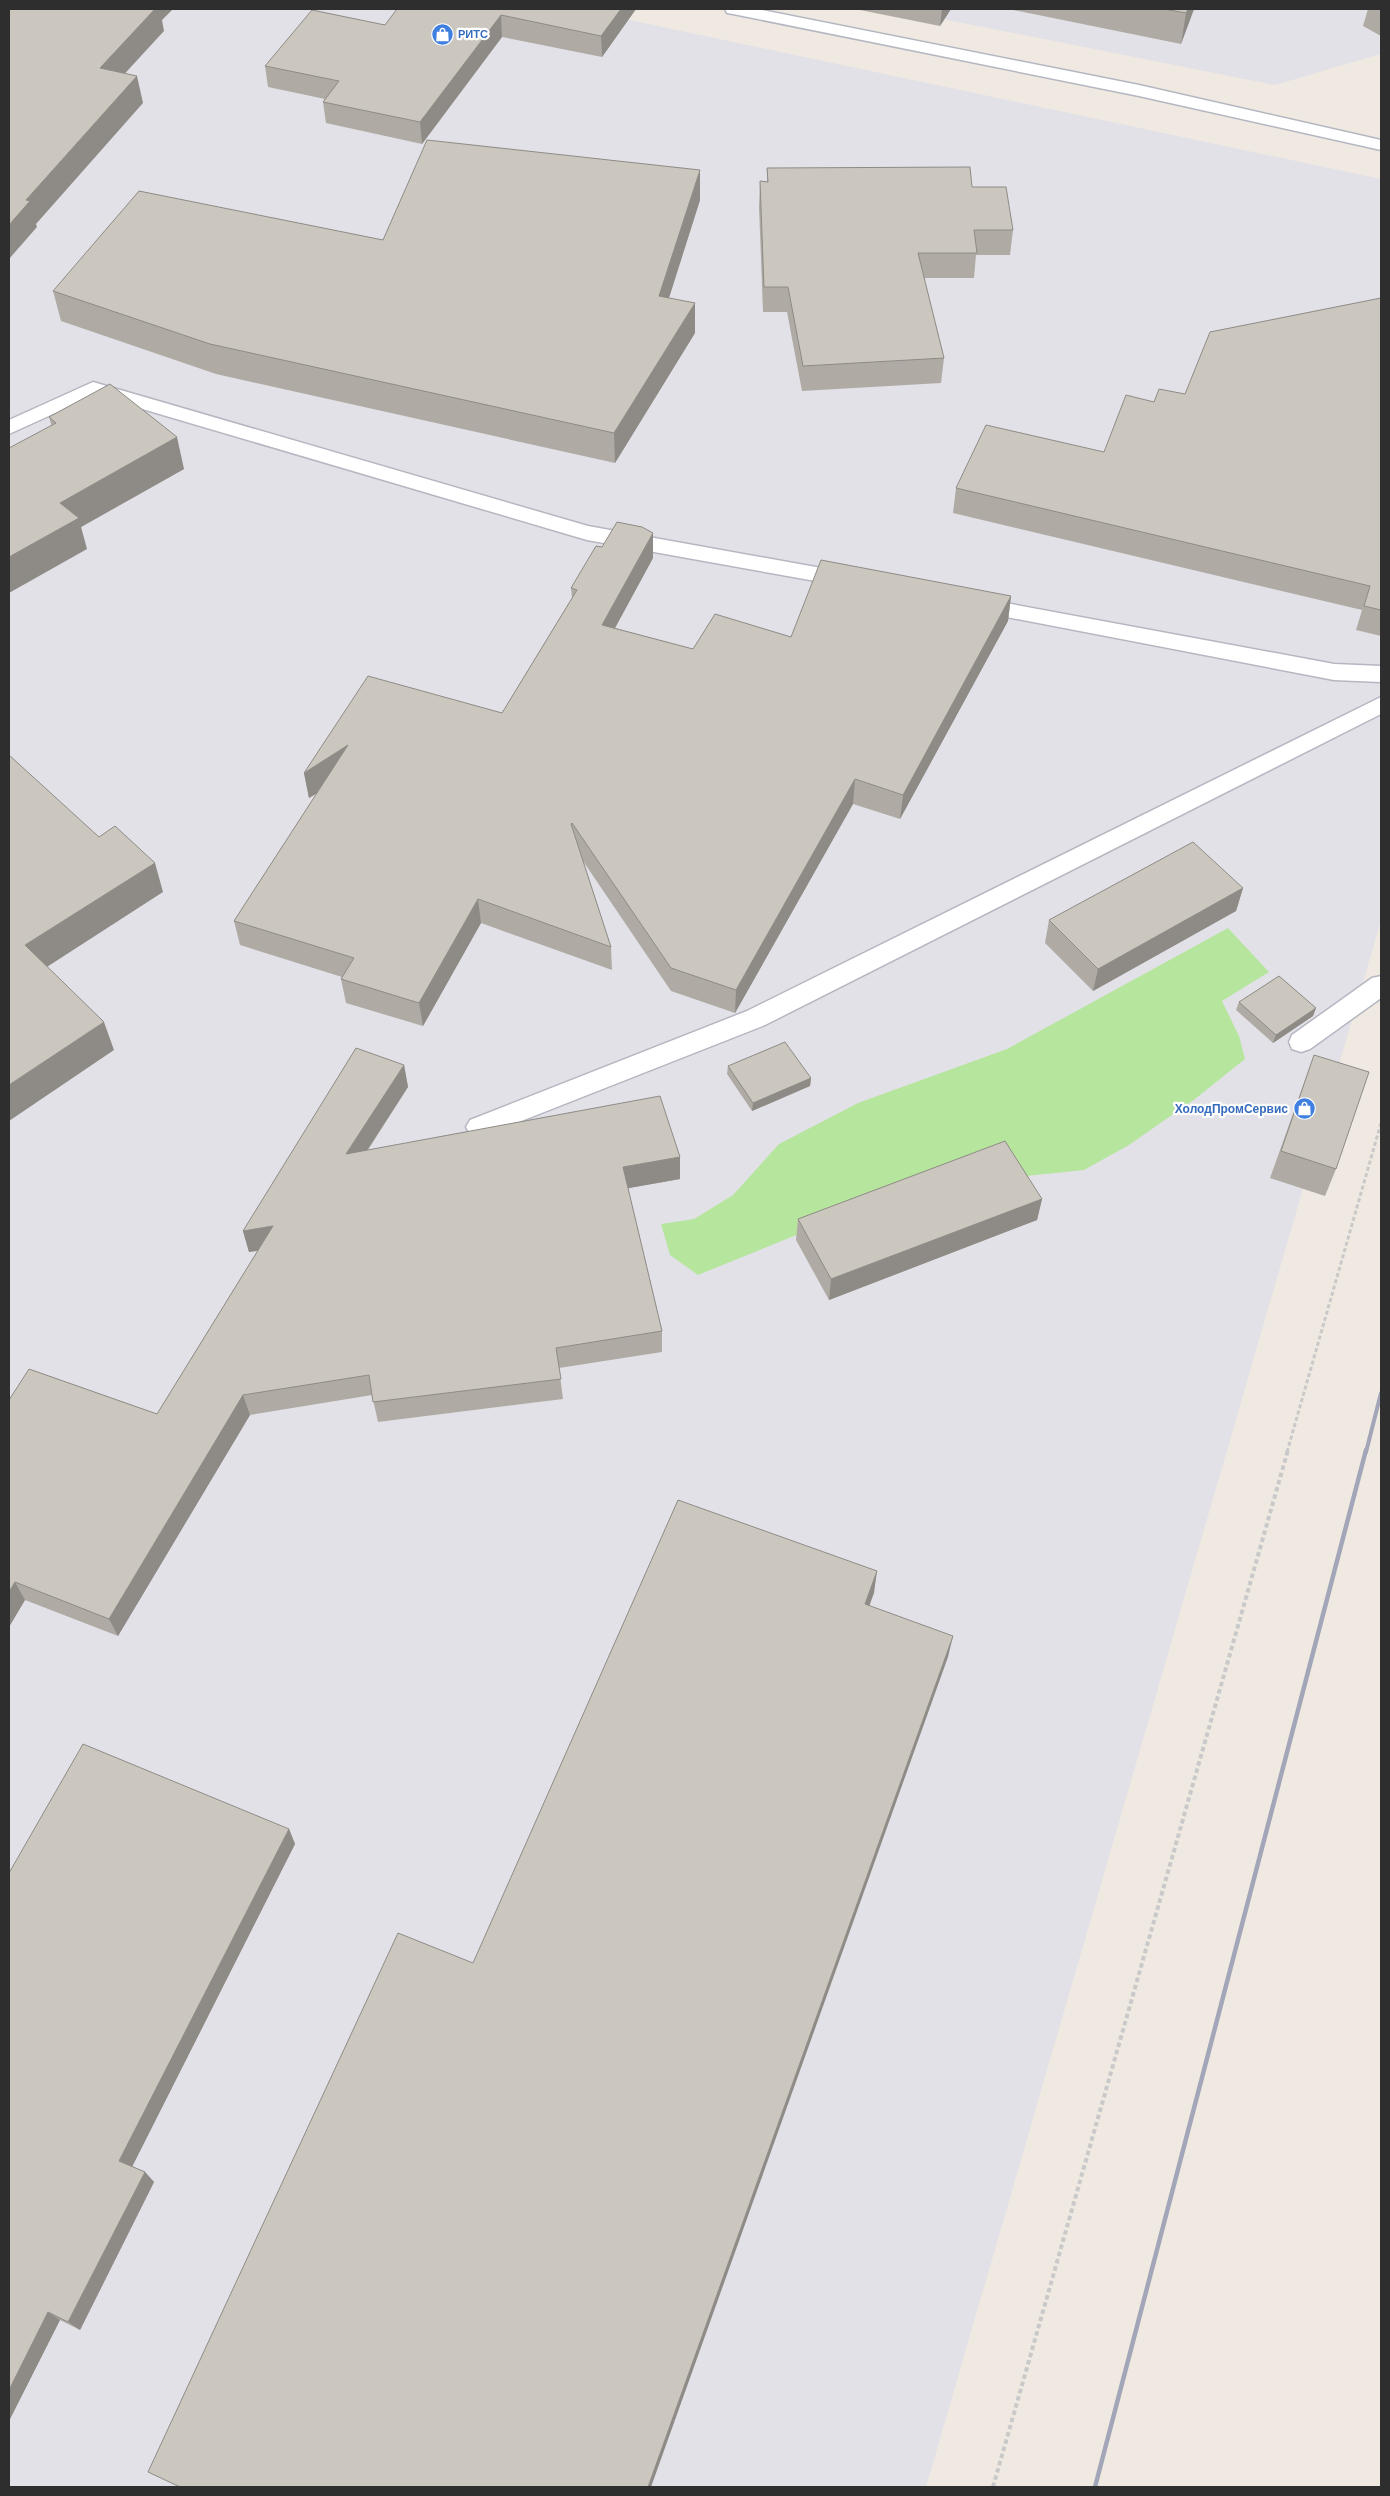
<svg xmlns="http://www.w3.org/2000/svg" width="1390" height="2496" viewBox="0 0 1390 2496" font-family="Helvetica,sans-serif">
  <rect width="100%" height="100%" fill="#efe9e1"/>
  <path fill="#e3e1e8" d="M9 9H578L1381 179V920L926 2487H9Z
    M892 9H1381V54L1275 85Z"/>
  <path fill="#b6e59e" d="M1228 928 1269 972 1222 1001 1239 1036 1245 1059 1195 1099 1129 1145 1084 1170 912 1188 698 1275 670 1255 661 1224 694 1219 733 1195 779 1144 858 1103 1007 1049Z"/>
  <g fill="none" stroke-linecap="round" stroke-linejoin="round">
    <defs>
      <path id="lane" d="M725 9H757L1139 85 1381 140V150L1139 96 733 14 727 13Z
        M93 382 588 526 849 573 857 575 860 580 857 585 849 587 587 540 95 395 9 434V420Z
        M973 597 1334 664 1381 666V682L1334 680 965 609 962 604 965 599Z
        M1381 697V714L765 1025 488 1134 479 1137 470 1134 466 1127 470 1120 747 1011Z
        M1381 976V998L1310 1049 1301 1052 1292 1049 1289 1042 1292 1035 1372 978Z"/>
    </defs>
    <use href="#lane" stroke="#b4b7c1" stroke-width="3"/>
    <path stroke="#c9c9c9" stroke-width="3" stroke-dasharray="4 2.5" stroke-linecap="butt" d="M1287 1452 1381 1123"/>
    <path stroke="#c9c9c9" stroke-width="4" stroke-dasharray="4.5 3" stroke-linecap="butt" d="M993 2487 1288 1450"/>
    <use href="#lane" fill="#fff" fill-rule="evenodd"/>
    <path stroke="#a3a6b8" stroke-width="4" d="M1366 1452 1381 1393"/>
    <path stroke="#a3a6b8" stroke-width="4.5" d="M1095 2487 1366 1450"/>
  </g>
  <path fill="#afaba4" d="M397 9H636L602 57 502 37 422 144 326 123 323 102 325 99 268 87 265 66 385 25Z
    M855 9H951L940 26Z
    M1008 9H1194L1181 44Z
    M1368 9H1381V36L1363 26Z
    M767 168 972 187 1013 230 1010 255H976L974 278H924L944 358 941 383 802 391 787 312H763L759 207 760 181 767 182Z
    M700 200 669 298 695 333 615 463 216 374 61 321 53 291 383 240Z
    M1381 298V636L1356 630 1362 610 953 513 956 488 1104 452 1154 402 1185 394Z
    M49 417 184 469 81 527 87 549Z
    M653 533V558L615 628 693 649 791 637 1011 596 1008 621 900 819 853 804 735 1013 671 991 583 861 611 947 612 970 481 923 423 1026 346 1003 341 979 342 977 240 945 234 921 318 793 309 798 304 773 502 713 572 598 571 588 602 547Z
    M1243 888 1236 911 1093 991 1045 943 1049 920Z
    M1239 1002 1316 1008 1313 1016 1273 1043 1236 1010Z
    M1314 1055 1336 1169 1325 1196 1270 1178Z
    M404 1065 408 1087 368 1150 680 1157V1179L628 1188 662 1331V1352L559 1368 563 1399 378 1422 372 1395 250 1415 118 1636 25 1600 9 1627 29 1369 157 1414 258 1251 249 1252 243 1231Z
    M728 1066 811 1078 810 1086 752 1111 727 1074Z
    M1042 1199 1037 1220 829 1300 796 1240 798 1219Z
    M289 1829 295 1844 132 2166 145 2172 154 2182 80 2330 60 2320 9 2421V1873Z"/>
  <path fill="#8e8b86" d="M150 9H173L162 20 164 31 106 94 100 68Z
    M621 9H636L602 57 601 36Z
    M942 9H951L940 26Z
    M1188 9H1194L1181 44 1186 13Z
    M501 15 502 37 422 144 420 122Z
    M137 76 143 103 36 224 37 227 9 259V225L26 200Z
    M700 170V200L660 326 659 296Z
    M695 303V333L615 463 614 433Z
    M177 437 184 469 81 527 87 549 9 593V557L60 503Z
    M653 533V558L603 650 602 625Z
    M1011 596 1008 621 900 819 903 795Z
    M348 745 353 770 309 798 304 773Z
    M855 779 853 804 735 1013 736 990Z
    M155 863 163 892 36 974 25 945Z
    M1243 888 1236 911 1093 991 1098 969Z
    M478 899 481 923 423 1026 419 1003Z
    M1316 1008 1313 1016 1273 1043 1276 1035Z
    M104 1022 114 1050 9 1121V1085Z
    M404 1065 408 1087 351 1175 346 1154Z
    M811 1078 810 1086 752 1111 753 1103Z
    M680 1157V1179L624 1189 623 1167Z
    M1042 1199 1037 1220 829 1300 831 1279Z
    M273 1226 279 1247 249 1252 243 1231Z
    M243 1395 250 1415 118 1636 109 1619Z
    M877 1571 874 1593 862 1626 865 1604Z
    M15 1582 25 1600 9 1627V1592Z
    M953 1636 948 1657 651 2487H648Z
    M289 1829 295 1844 130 2171 119 2161Z
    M145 2172 154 2182 80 2330 68 2322Z
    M48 2312 60 2320 9 2421V2390Z"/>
  <path fill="#cbc7bf" stroke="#8e8b86" d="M9 9H155L100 68 137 76 26 200 30 201 9 225Z
    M397 9H621L601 36 501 15 420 122 323 102 339 81 265 66 312 10 385 25Z
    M1164 9H1188L1186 13Z
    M427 140 700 170 659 296 695 303 614 433 210 344 53 291 139 191 383 240Z
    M970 167 972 187H1006L1013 230H974L977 253H918L944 358 803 366 788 287H764L760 181 768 182 767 168Z
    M1381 298V610L1364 606 1370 586 956 488 986 425 1104 452 1126 395 1154 402 1159 389 1185 394 1210 332Z
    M110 384 177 437 60 503 79 518 9 557V448L56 423 49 417Z
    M617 522 642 527 653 533 602 625 693 649 715 614 791 637 821 560 1011 596 903 795 855 779 736 990 671 968 572 823 571 824 611 947 478 899 419 1003 341 979 354 958 234 921 348 745 304 773 368 676 502 713 577 590 571 588 596 546 602 547Z
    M9 755 99 837 115 826 155 863 25 945 104 1022 9 1085Z
    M1193 842 1243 888 1098 969 1049 920Z
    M1279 976 1316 1008 1276 1035 1239 1002Z
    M785 1042 811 1078 753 1103 728 1066Z
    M356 1048 404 1065 346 1154 660 1096 680 1157 623 1167 662 1331 556 1348 561 1379 373 1402 369 1375 243 1395 109 1619 15 1582 9 1592V1400L29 1369 157 1414 273 1226 243 1231Z
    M1314 1055 1369 1072 1336 1169 1281 1151Z
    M1005 1141 1042 1199 831 1279 798 1219Z
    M678 1500 877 1571 865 1604 953 1636 648 2487H180L148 2472 398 1933 473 1963Z
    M83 1744 289 1829 119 2161 145 2172 68 2322 48 2312 9 2390V1873Z"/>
  <defs>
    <symbol id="shop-disc" viewBox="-11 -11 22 22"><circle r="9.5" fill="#3f7fe0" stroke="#fff"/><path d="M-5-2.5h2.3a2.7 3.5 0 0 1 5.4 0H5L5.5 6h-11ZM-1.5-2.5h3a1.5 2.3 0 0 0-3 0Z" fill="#fff"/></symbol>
  </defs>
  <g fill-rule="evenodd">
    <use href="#shop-disc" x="430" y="22" width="25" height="25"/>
    <use href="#shop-disc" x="1292" y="1096" width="25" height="25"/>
  </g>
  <g text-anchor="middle" stroke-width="4.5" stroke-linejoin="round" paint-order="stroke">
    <g font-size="11" font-weight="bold" fill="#366cbe" stroke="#fff" text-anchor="start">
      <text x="458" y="38">РИТС</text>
    </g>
    <g font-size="12" font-weight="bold" fill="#366cbe" stroke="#fff" text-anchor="end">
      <text x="1288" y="1113">ХолодПромСервис</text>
    </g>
  </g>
  <rect width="1390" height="2496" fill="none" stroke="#2e2e2e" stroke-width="20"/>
</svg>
